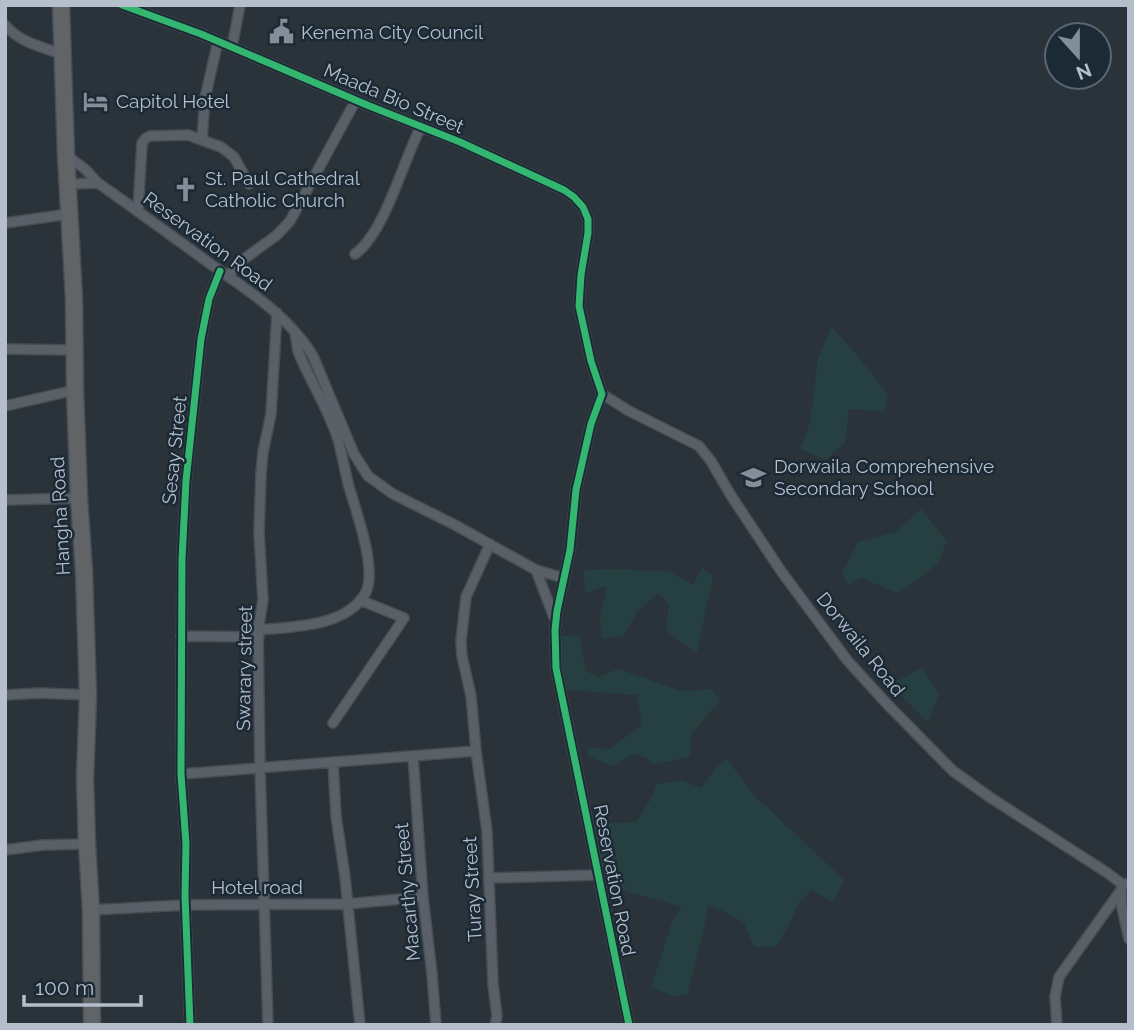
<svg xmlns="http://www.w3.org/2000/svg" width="1134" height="1030" viewBox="0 0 1134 1030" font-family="Raleway,sans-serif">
  <rect width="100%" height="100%" fill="#2a323a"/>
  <path fill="#264041" d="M831 327 854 351 888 395 884 412 849 409 845 443 826 460 800 449 810 423 818 359Z
    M921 509 947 541 938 564 898 593 861 578 849 586 842 573 858 542 895 532Z
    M702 568 713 576 697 653 666 631 669 604 658 593 638 611 623 636 601 639 600 616 607 586 586 593 583 570 626 569 640 571H669L693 585Z
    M579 635 586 671 598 677 618 669 682 691 712 689 720 701 692 733 690 757 653 765 646 758 633 754 614 766 587 756 588 747 609 749 642 725 637 695 555 689 561 636Z
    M922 668 939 694 928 723 890 684Z
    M727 759 754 795 844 880 833 902 812 890 799 902 790 923 776 947H754L744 923 723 911 708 906 705 924 688 994 675 997 651 987 672 922 682 907 614 888 595 893 592 824 636 822 652 797 656 784 682 780 701 788 717 766Z"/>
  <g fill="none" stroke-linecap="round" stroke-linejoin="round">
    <defs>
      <path id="street" d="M122 5 201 34 367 105 460 142 564 190 574 197 583 207 588 219V233L581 275 579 306 591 361 602 394 591 424 576 490 570 550 557 611 555 630 556 668 629 1025
        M5 25C19 42 41 47 62 54
        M232 47 240 5
        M202 140 205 98 218 41
        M66 155 85 169 98 183C135 209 172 236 209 263 247 290 288 315 313 356L354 454 368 476 393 494 455 525 536 570 564 578
        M67 184 98 183
        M138 211 142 143 146 138 150 136 188 135 221 147 234 157 249 184
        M5 223 69 214
        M355 254C385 233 403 160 421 127
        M228 276 244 259 277 235 290 221 356 100
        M5 349 74 350
        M602 394 629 411 699 446 711 461 730 494 781 571 847 660 888 705 953 771 991 798 1106 872 1122 884H1129
        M5 406 75 390
        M5 500 79 498
        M490 544 466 597 461 641 462 656 471 696 476 751 487 831 493 984 497 1016 495 1025
        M536 570 554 617
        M258 630C292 627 348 627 366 592 377 568 356 511 349 487 345 471 342 455 338 439 329 412 314 386 302 361L298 351 295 332
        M181 636 259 637
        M5 695 41 693 88 695
        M333 723 404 618 360 600
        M413 756 423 897 432 974 436 1025
        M333 762 336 816 345 877 360 1025
        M181 774 476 751
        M5 850 43 845 87 844
        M489 878 598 875
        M1121 889 1122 908 1129 939
        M91 910 185 905 347 904 423 897
        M190 1025 185 896 186 844 181 774 182 559 186 481 201 339 209 299 220 271
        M268 1025 260 768 258 630 263 600 259 532 261 474 263 452 271 414 277 313
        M1057 1025 1055 997 1059 977 1121 890"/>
      <path id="highway" d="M61 5 66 155 74 299 75 390 79 498 84 572 88 695 85 778 87 844 91 910 92 1025"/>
    </defs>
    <use href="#street" stroke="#484e54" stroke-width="12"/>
    <use href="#highway" stroke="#474e55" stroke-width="19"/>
    <use href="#street" stroke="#5a6067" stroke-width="9"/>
    <use href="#highway" stroke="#606467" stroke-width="16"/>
    <defs>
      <path id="cycleway" d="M122 5 201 34 367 105 460 142 564 190 574 197 583 207 588 219V233L581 275 579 306 591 361 602 394 591 424 576 490 570 550 557 611 555 630 556 668 629 1025
        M190 1025 185 896 186 844 181 774 182 559 186 481 201 339 209 299 220 271"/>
    </defs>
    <use href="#cycleway" stroke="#1c2a36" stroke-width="11"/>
    <use href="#cycleway" stroke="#33b770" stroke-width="7"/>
  </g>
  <defs>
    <symbol id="civic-bare" viewBox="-9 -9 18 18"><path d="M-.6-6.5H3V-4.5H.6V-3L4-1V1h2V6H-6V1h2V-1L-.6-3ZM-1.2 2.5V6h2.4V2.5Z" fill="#848e98" stroke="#1c2a36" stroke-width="2.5" paint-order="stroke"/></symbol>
    <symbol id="hotel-bare" viewBox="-9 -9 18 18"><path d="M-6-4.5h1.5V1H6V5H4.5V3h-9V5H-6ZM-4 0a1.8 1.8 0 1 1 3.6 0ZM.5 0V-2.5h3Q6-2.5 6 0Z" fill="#848e98" stroke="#1c2a36" stroke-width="2.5" paint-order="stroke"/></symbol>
    <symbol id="church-bare" viewBox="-9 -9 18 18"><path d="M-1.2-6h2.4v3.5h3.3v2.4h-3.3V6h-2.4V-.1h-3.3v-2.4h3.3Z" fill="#848e98" stroke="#1c2a36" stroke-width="2.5" paint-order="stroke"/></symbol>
    <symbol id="school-bare" viewBox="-9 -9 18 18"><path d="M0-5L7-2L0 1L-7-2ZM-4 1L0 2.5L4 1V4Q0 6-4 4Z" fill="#848e98" stroke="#1c2a36" stroke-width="2.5" paint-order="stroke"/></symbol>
  </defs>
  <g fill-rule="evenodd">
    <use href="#civic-bare" x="264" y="14" width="35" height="35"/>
    <use href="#hotel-bare" x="78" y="84" width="35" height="35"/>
    <use href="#church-bare" x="168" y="172" width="35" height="35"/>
    <use href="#school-bare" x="736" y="460" width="35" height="35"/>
  </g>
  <g text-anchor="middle" stroke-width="5" stroke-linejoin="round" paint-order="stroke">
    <g font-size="19" fill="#b4bfcb" stroke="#1c2a36" text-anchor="start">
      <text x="301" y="39">Kenema City Council</text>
      <text x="116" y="108">Capitol Hotel</text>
      <text x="205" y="185">St. Paul Cathedral<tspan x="205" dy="22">Catholic Church</tspan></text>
      <text x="774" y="473">Dorwaila Comprehensive<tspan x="774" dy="22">Secondary School</tspan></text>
    </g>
    <g font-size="19" fill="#b4bfcb" stroke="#1c2a36">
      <text transform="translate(394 98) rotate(23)" y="7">Maada Bio Street</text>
      <text transform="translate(208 241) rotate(36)" y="7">Reservation Road</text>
      <text transform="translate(174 450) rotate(-84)" y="7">Sesay Street</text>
      <text transform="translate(60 516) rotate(-93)" y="7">Hangha Road</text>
      <text transform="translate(861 644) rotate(51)" y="7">Dorwaila Road</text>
      <text transform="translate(244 668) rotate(-89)" y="7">Swarary street</text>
      <text transform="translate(615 880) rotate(79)" y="7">Reservation Road</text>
      <text x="257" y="894">Hotel road</text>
      <text transform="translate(472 889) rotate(-93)" y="7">Turay Street</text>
      <text transform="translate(407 892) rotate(-95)" y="7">Macarthy Street</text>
    </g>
  </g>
  <rect width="1134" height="1030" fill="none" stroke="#b4bfcb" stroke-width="14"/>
  <g transform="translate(1078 56) rotate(159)"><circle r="33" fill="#1c2a36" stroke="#596672" stroke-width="2"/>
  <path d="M0-5L12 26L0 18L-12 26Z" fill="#848e98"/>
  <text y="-10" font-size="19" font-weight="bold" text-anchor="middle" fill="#b4bfcb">N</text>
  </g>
  <path d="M24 995v10h117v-10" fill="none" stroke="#b4bfcb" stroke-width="3.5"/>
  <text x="35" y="995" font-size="21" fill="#b4bfcb" stroke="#1c2a36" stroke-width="5" paint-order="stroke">100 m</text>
</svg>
